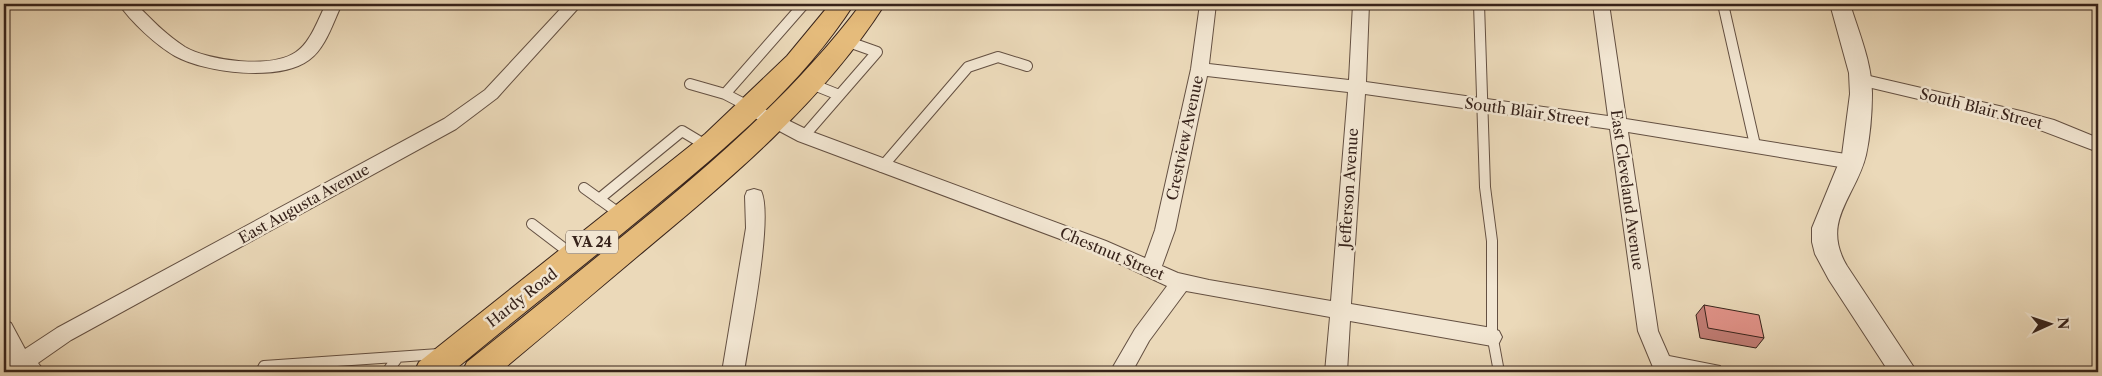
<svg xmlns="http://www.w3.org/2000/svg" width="2102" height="376" viewBox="0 0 2102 376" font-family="'Libre Caslon Text',serif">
  <rect width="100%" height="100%" fill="#ebd9b9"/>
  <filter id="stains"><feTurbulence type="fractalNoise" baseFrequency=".004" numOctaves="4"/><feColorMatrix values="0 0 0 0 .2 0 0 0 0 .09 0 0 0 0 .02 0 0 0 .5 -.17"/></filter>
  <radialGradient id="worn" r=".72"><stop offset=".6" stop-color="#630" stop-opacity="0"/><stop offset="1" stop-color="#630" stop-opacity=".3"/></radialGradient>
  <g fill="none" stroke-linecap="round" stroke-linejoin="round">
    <defs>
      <path id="service" d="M1479 4 1485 187 1492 241V334L1499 372
        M1723 4 1755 145
        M809 83 839 95
        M690 84 725 94
        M750 107 725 94 804 4
        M804 136 877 52 846 41
        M882 167 968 67 998 57 1027 66
        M584 188 623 216
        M599 199 682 131 707 146
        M532 224 574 256
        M261 372 264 366 439 354
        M387 372 398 357"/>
      <path id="minor" d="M119 4H136C151 19 166 35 185 47 209 61 272 69 296 52 311 42 318 19 326 4H342C333 22 326 48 309 60 279 82 206 73 175 56 157 46 130 21 119 4Z
        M565 4H582L497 98 456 129 71 340 38 363 45 372H4V363L9 360 4 351V320L11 323 25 349 57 328 444 119 485 90Z
        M1200 4H1216L1209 64 1349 80 1353 4H1369L1366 82 1608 116 1593 4H1609L1626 119 1852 155 1858 157 1861 162 1858 167 1852 169 1628 132 1658 331 1669 356 1720 366 1723 372H1655L1638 331 1610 129 1365 94 1351 304 1492 328 1499 331 1502 337 1499 343 1492 346 1350 321 1347 372H1325L1330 317 1186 291 1149 341 1132 372H1110L1135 329 1167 286 1092 251 798 141 755 118 752 114 755 110 761 108 767 110 810 131 1106 241 1145 258 1155 230 1191 69ZM1207 76 1348 92 1331 301 1209 280 1178 273 1162 266 1175 230Z
        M1861 74 2025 112 2054 120 2098 138V152L2024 124 1855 84 1852 80 1855 76Z
        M754 189 761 191C774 216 749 338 744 372H722L746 228 745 196 747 191Z"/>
      <path id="tertiary" d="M1830 4H1850C1859 33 1872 63 1872 93 1872 111 1870 137 1866 155 1856 197 1820 221 1847 266L1917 372H1889L1829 280 1815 254 1812 242V228L1842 155 1850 94 1849 73Z"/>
      <path id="primary" d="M830 4H854C802 85 725 149 652 209 586 264 518 317 452 372H414L419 362 705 134 787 56Z
        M861 4H885C822 103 729 180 639 255 593 294 547 333 500 372H462L467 362C516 323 565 283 614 243 704 170 791 97 861 4Z"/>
    </defs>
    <use href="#service" stroke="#645042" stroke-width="12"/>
    <use href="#minor" stroke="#645042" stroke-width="2"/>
    <use href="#tertiary" stroke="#645042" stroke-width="2"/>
    <use href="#primary" stroke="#37231b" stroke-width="2"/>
    <use href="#service" stroke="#f2e6d2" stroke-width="10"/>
    <use href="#minor" fill="#f2e6d2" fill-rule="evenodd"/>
    <use href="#tertiary" fill="#f2e6d2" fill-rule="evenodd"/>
    <use href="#primary" fill="#e6bc7c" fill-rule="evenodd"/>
  </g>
  <path fill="#c37e77" stroke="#37231b" d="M1704 305 1764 338 1756 348 1700 338 1696 315Z"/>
  <path fill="#e3938a" stroke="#37231b" d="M1704 305 1759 315 1764 338 1708 328Z"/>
  <g text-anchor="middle" stroke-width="5" stroke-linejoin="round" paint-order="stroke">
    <rect fill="#f2e6d2" stroke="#6f5e52" stroke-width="1" x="566" y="230.5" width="52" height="23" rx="4"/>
    <g font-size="14" font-weight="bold" fill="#37231b">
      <text x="592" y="247">VA 24</text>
    </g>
    <g font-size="15" fill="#37231b" stroke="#f2e6d2">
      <text transform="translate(1981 109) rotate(14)" y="5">South Blair Street</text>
      <text transform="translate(1527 112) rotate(8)" y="5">South Blair Street</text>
      <text transform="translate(1185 138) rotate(-78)" y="5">Crestview Avenue</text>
      <text transform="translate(1349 188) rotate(-86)" y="5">Jefferson Avenue</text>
      <text transform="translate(1627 190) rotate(82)" y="5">East Cleveland Avenue</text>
      <text transform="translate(304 204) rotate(-29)" y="5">East Augusta Avenue</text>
      <text transform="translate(1112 254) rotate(23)" y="5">Chestnut Street</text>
      <text transform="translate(522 298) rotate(-38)" y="5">Hardy Road</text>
    </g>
  </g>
  <rect width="2102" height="376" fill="none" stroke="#ebd9b9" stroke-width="20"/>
  <rect x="5" y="5" width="2092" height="366" fill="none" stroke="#37231b" stroke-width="2.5"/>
  <rect x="10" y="10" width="2082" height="356" fill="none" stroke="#37231b"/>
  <g transform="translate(2050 324) rotate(87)" stroke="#f2e6d2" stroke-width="4" paint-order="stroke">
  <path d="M0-4L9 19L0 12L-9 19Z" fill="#37231b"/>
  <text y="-8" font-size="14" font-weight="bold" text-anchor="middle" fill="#37231b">N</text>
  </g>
  <rect width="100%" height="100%" filter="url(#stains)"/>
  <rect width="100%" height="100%" fill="url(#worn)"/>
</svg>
